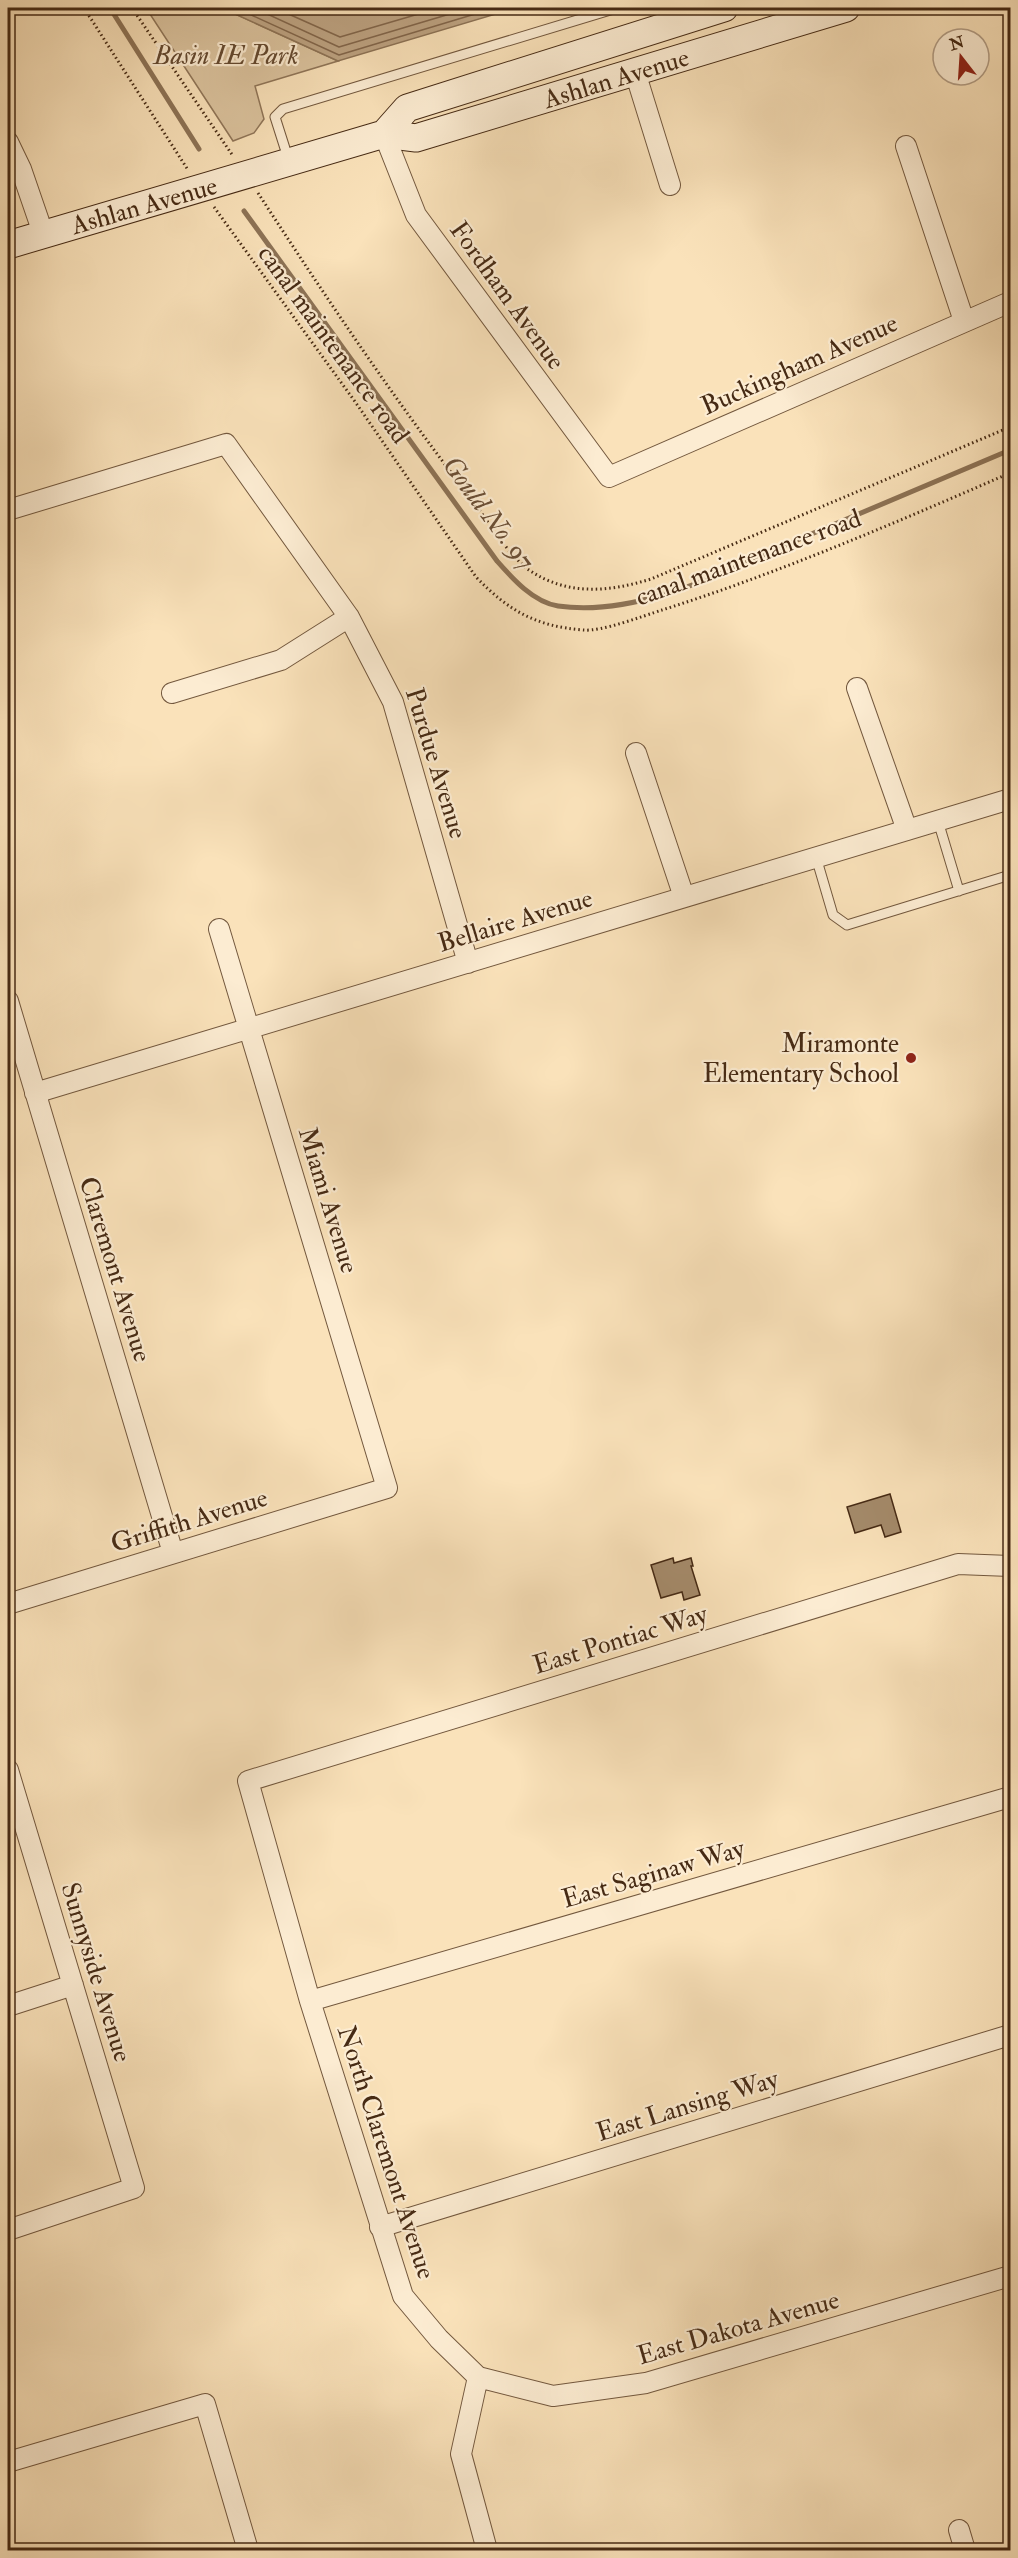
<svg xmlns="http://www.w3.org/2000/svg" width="1018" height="2558" viewBox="0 0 1018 2558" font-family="'IM FELL Double Pica',serif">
  <rect width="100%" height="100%" fill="#fae2ba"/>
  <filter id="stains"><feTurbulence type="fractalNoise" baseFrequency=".00333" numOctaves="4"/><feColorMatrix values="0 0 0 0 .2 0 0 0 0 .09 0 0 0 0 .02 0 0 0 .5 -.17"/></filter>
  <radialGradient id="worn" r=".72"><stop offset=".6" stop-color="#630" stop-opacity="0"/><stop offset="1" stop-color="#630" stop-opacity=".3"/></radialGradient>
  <path fill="#dbc39e" stroke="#907659" stroke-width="1.5" d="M146 8H222L338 61 255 86 264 119 254 133 233 141Z"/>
  <path fill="#bda382" stroke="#8d7356" stroke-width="1.5" d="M222 8H516L338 61Z"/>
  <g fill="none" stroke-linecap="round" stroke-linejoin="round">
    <path stroke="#82664b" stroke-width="1.5" d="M236 8 339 55 495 8
      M254 8 339 47 470 8
      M275 8 340 37 439 8"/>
    <path stroke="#8d7356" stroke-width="5" d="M110 8 199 149
      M244 211 497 561C512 578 533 602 558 606 642 618 733 567 809 535 876 506 943 478 1010 450"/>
  </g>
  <path fill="#a48a6a" stroke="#462a14" stroke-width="1.5" d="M890 1494 901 1532 885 1537 881 1525 855 1533 847 1507Z
    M673 1558 674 1563 691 1558 693 1566H691L700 1595 684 1600 682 1592 661 1598 651 1565Z"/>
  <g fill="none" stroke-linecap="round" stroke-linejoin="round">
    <defs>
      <path id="lane" d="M289 161 275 117 283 109 617 8
        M938 821 959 891
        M816 857 833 915 847 925 1010 875"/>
      <path id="street" d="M635 72 670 185
        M384 134 416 215 609 477 1010 302
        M8 142 21 169 43 233
        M906 146 964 321
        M8 510 226 444 349 617 393 702 468 963
        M857 688 907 830
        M172 693 281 660 349 617
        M636 753 684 897
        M8 1001 173 1553
        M35 1093 1010 799
        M8 1604 387 1488 219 929
        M8 1770 134 2188 8 2230
        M310 2001 1010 1797
        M8 2006 73 1985
        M380 2227 1010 2035
        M478 2377 439 2339 403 2296 310 2001 248 1781 958 1564 1010 1566
        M478 2377 553 2396 646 2383 1010 2276
        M478 2377 461 2454 487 2550
        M8 2462 205 2404 248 2550
        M959 2530 965 2550"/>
      <path id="secondary" d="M384 134 407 108 724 8
        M8 245 384 134 416 138 846 8"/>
    </defs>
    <use href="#lane" stroke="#73583e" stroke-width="11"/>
    <use href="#street" stroke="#73583e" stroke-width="22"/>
    <use href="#secondary" stroke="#462a14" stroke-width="29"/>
    <path stroke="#462a14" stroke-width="3" stroke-dasharray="1.5 3" stroke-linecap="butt" d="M84 8 188 170
      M132 8 233 156
      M258 193C325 296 394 399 469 496 486 518 507 554 529 570 567 596 609 592 651 579L1010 427
      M214 207 356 403 476 577C509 611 535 626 583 630 601 632 643 616 662 610 779 573 897 522 1010 473"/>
    <use href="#lane" stroke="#fcecd2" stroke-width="9"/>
    <use href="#street" stroke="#fcecd2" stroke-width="20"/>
    <use href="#secondary" stroke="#fcecd2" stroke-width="27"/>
  </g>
  <circle fill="#8f2418" stroke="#fcecd2" stroke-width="2" cx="911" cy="1058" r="6"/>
  <g text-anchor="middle" stroke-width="4.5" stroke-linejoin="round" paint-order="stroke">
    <g font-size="26" font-style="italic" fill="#644930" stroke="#fcecd2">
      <text x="226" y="64">Basin IE Park</text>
    </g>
    <g font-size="26" fill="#462a14" stroke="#fcecd2">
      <text transform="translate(616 78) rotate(-17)" y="9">Ashlan Avenue</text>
      <text transform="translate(144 205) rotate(-16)" y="9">Ashlan Avenue</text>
      <text transform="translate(508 295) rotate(54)" y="9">Fordham Avenue</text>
      <text transform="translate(334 344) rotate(54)" y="9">canal maintenance road</text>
      <text transform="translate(799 364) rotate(-24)" y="9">Buckingham Avenue</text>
      <text transform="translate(748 557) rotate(-20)" y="9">canal maintenance road</text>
      <text transform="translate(437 763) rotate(73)" y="9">Purdue Avenue</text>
      <text transform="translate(515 920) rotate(-17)" y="9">Bellaire Avenue</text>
      <text transform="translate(329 1200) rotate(73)" y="9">Miami Avenue</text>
      <text transform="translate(116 1269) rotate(73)" y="9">Claremont Avenue</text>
      <text transform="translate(189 1520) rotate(-17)" y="9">Griffith Avenue</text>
      <text transform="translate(620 1639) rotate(-17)" y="9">East Pontiac Way</text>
      <text transform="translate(653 1873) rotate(-16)" y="9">East Saginaw Way</text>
      <text transform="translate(97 1972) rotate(73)" y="9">Sunnyside Avenue</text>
      <text transform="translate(687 2105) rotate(-17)" y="9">East Lansing Way</text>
      <text transform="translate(387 2152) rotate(72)" y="9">North Claremont Avenue</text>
      <text transform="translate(738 2327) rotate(-16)" y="9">East Dakota Avenue</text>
    </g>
    <g font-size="26" fill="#462a14" stroke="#fcecd2" text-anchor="end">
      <text x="899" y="1052">Miramonte<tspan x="899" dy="30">Elementary School</tspan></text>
    </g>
    <g font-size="27" font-style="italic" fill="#6a4e35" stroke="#fcecd2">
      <text transform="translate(489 513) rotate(53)" y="9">Gould No. 97</text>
    </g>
  </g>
  <rect width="1018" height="2558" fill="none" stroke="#fae2ba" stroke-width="30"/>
  <rect x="9" y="9" width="1000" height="2540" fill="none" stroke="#462a14" stroke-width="3"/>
  <rect x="15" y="15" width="988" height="2528" fill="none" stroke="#462a14" stroke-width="1.5"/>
  <g transform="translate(961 57) rotate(343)"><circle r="28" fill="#fcecd2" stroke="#b39e86" stroke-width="1.5"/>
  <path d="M0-4.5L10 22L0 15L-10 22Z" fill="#8f2418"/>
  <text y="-9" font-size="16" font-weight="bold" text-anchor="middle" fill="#462a14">N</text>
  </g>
  <rect width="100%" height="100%" filter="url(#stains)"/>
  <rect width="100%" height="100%" fill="url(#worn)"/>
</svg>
